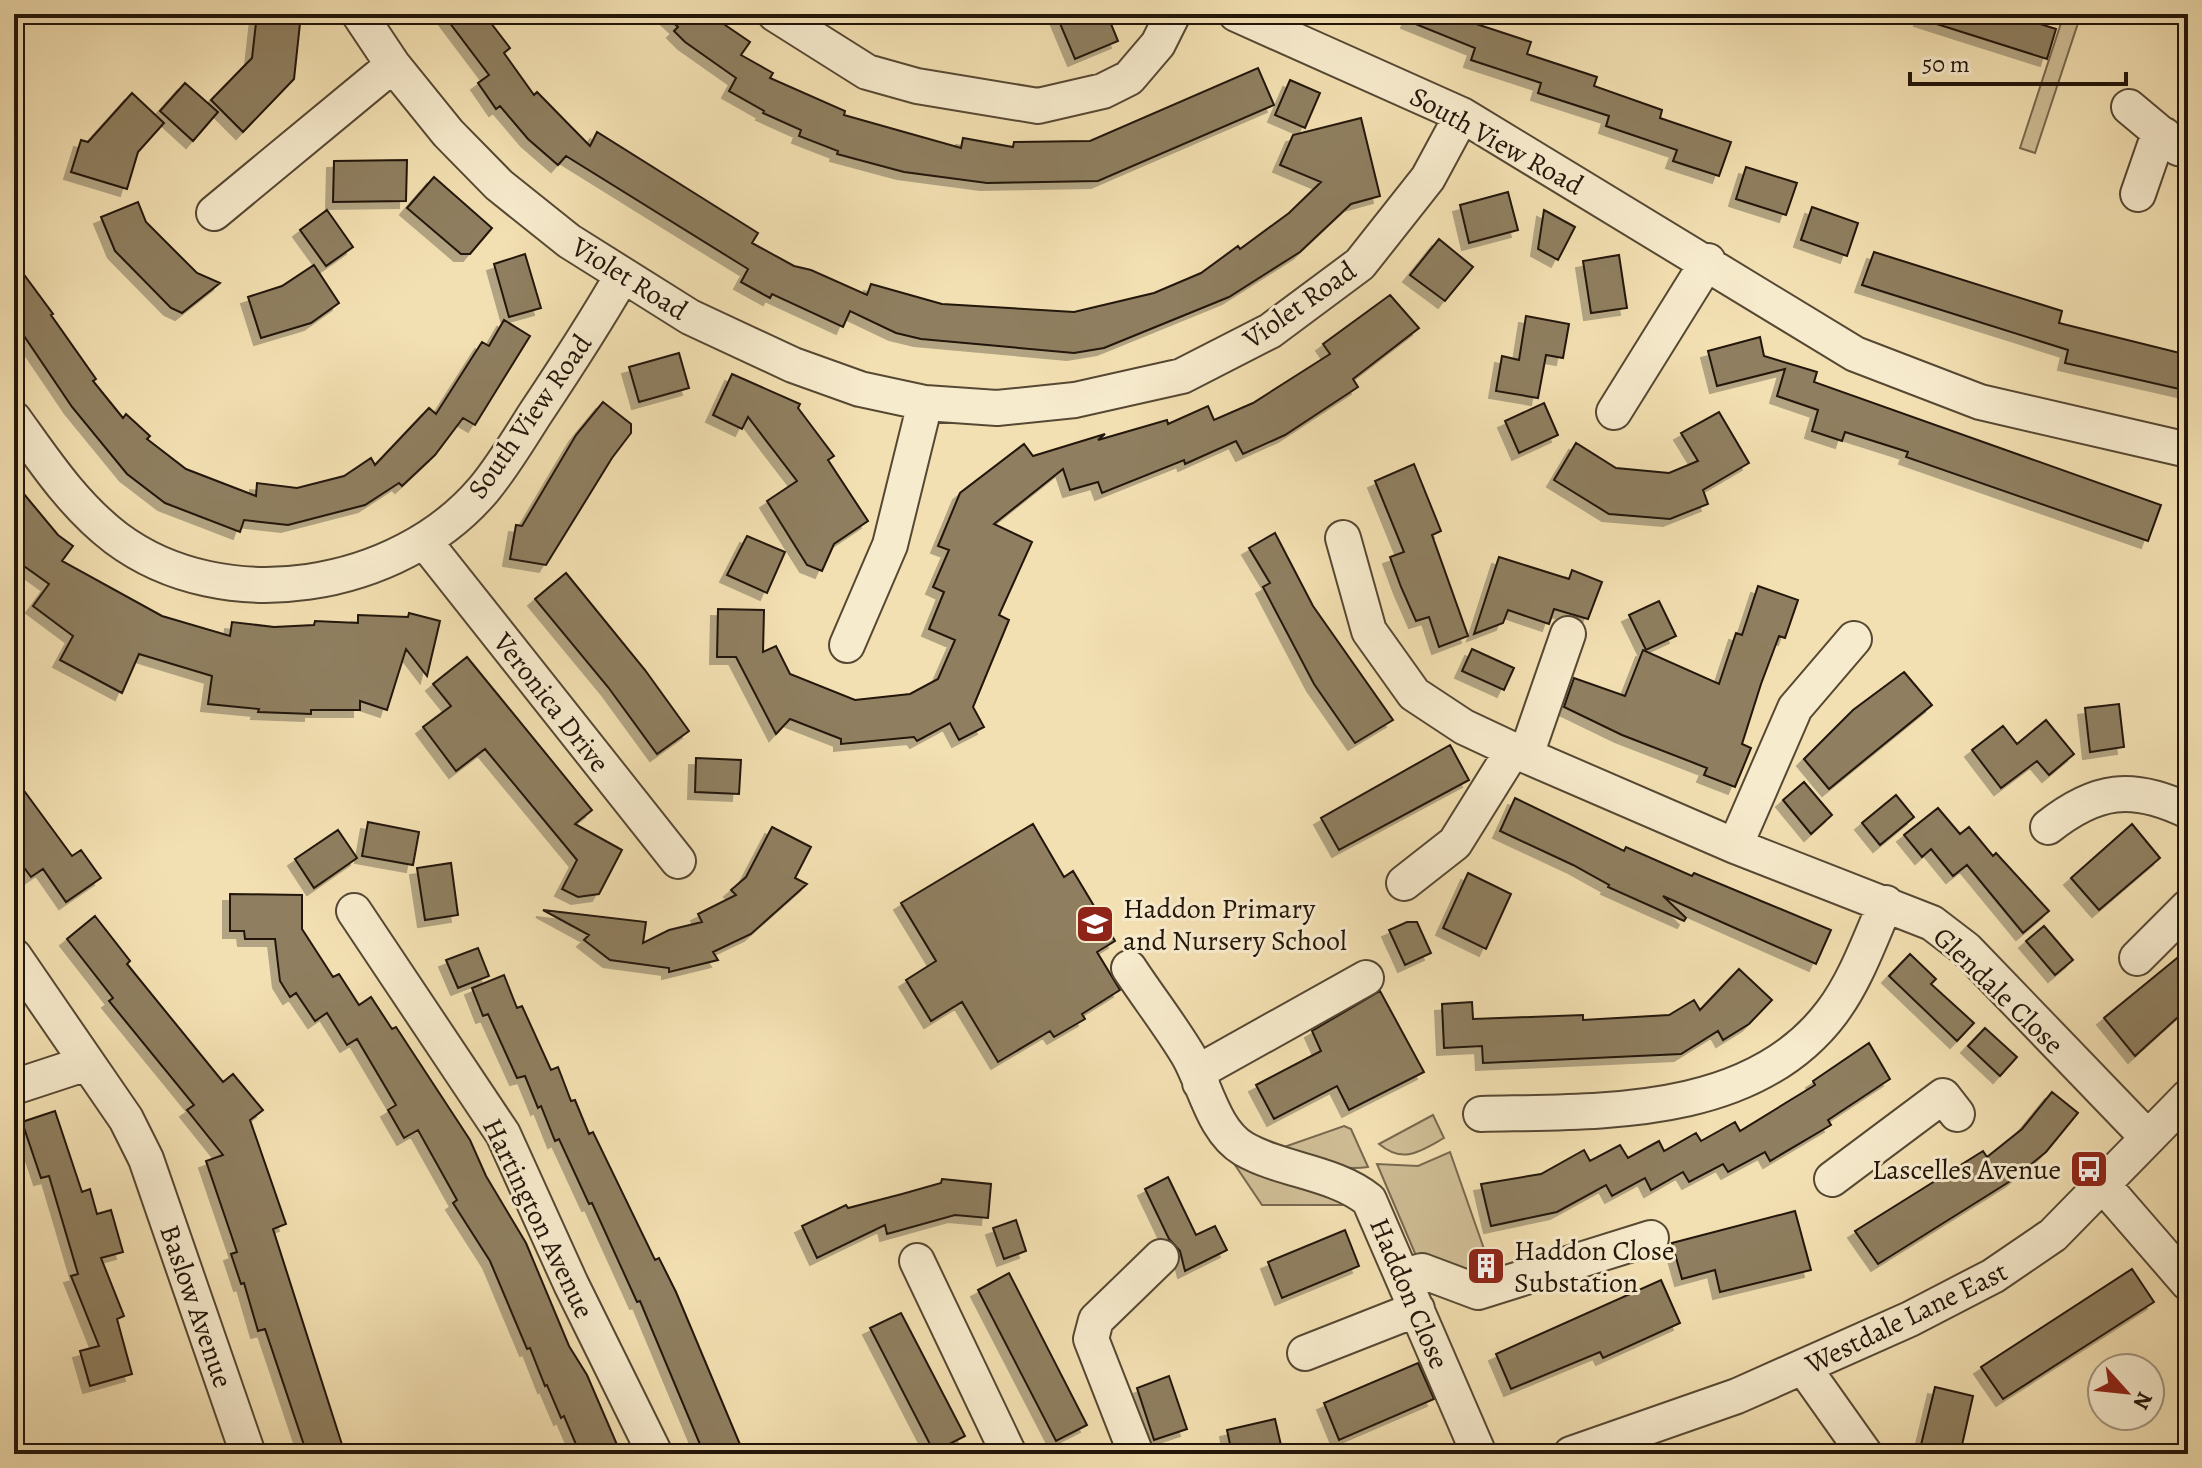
<svg xmlns="http://www.w3.org/2000/svg" width="2202" height="1468" viewBox="0 0 2202 1468" font-family="Alegreya,serif">
  <defs>
    <filter id="shadow"><feDropShadow dx="-7" dy="7" stdDeviation="0" flood-color="#0004"/></filter>
  </defs>
  <rect width="100%" height="100%" fill="#f3e0b2"/>
  <filter id="stains"><feTurbulence type="fractalNoise" baseFrequency=".0025" numOctaves="4"/><feColorMatrix values="0 0 0 0 .2 0 0 0 0 .09 0 0 0 0 .02 0 0 0 .5 -.17"/></filter>
  <radialGradient id="worn" r=".72"><stop offset=".6" stop-color="#630" stop-opacity="0"/><stop offset="1" stop-color="#630" stop-opacity=".3"/></radialGradient>
  <path fill="#cfbd95" stroke="#78694f" stroke-width="2" d="M2064 14H2081L2035 153 2020 148Z
    M1433 1115 1444 1138C1419 1152 1403 1164 1379 1144Z
    M1344 1126 1351 1129 1368 1167C1340 1171 1307 1162 1284 1147Z
    M1450 1152 1484 1249 1471 1254 1479 1282 1417 1258 1377 1164 1418 1166Z
    M1231 1159 1340 1195 1351 1205H1262Z"/>
  <path fill="#8f7f61" stroke="#221509" stroke-width="2" filter="url(#shadow)" d="M257 14H301L294 79 243 132 211 100 252 58Z
    M443 14H484L510 48 504 53 534 95 537 92 590 146 597 132 758 233 752 243 794 266 811 270 867 295 871 284 942 304 1074 312 1154 293 1201 273 1238 246 1240 249 1289 213 1321 182 1280 165 1293 135 1361 118 1380 196 1351 204 1300 252 1229 297 1104 348 1074 353 921 339 896 333 850 311 843 327 772 294 770 298 741 282 748 269 566 156 558 165 528 139 500 106 496 109 478 83 489 75Z
    M664 14H709L750 42 741 55 773 73 770 78 845 111 844 115 961 148 963 138 1013 147 1014 142 1090 141 1258 68 1274 105 1098 181 987 183 904 172 837 154 838 151 799 136 801 130 763 113 764 111 729 91 736 78 685 42 674 31 678 27Z
    M1056 14H1107L1118 41 1075 59Z
    M1411 14H1446L1531 42 1527 54 1597 77 1594 86 1662 110 1660 118 1731 142 1719 176 1673 161 1677 150 1606 126 1609 116 1538 93 1541 83 1471 60 1475 48 1408 21Z
    M1922 14H2008L2056 29 2047 59 1921 19Z
    M1290 80 1320 93 1305 128 1275 115Z
    M185 83 218 112 193 141 160 111Z
    M132 93 164 123 138 152 127 189 71 172 81 140 88 142Z
    M407 160 406 201 333 202 334 161Z
    M1746 167 1797 183 1786 215 1736 199Z
    M434 177 492 228 470 254H461L407 208Z
    M1508 192 1518 230 1469 243 1460 205Z
    M138 202 146 222 197 273 220 283 182 313 171 308 115 251 101 217Z
    M1812 207 1858 223 1847 256 1801 240Z
    M327 210 353 247 326 266 300 230Z
    M1544 210 1575 227 1558 260 1538 249Z
    M1439 239 1473 267 1445 301 1410 275Z
    M1874 252 2062 311 2059 323 2188 355V391L2065 363 2068 350 1862 285Z
    M525 254 541 308 509 317 494 264Z
    M1619 255 1627 308 1591 313 1583 261Z
    M14 261 53 314 51 315 96 379 93 381 123 418 126 414 150 436 147 439 186 469 256 496 257 483 297 488 344 476 371 458 375 465 429 408 436 414 482 342 489 346 504 320 530 336 475 425 463 418 435 455 402 486 399 483 365 505 288 525 244 520 240 532 165 503 127 474 72 407 24 336 14 343Z
    M314 265 339 303 311 323 261 338 248 297 282 286Z
    M1390 295 1419 328 1353 379 1358 387 1285 435 1243 454 1236 441 1185 464 1184 460 1102 493 1098 482 1070 490 1063 469 994 524 1032 542 999 615 1009 620 973 707 984 727 959 740 950 723 917 741 914 737 841 744V739L790 719 776 734 736 657H717L718 609 764 610 763 652 776 646 790 674 855 700 910 694 938 679 955 640 929 629 944 592 933 587 949 550 938 546 960 493 1024 444 1033 456 1105 434 1098 440 1167 420 1168 424 1208 406 1214 420 1253 403 1330 354 1323 344Z
    M1526 316 1569 324 1563 358 1546 355 1538 398 1496 391 1502 356 1519 360Z
    M1760 337 1764 356 1817 372 1814 382 2161 505 2148 541 1906 457 1908 452 1845 432 1842 441 1812 431 1818 410 1777 396 1785 369 1717 386 1708 351Z
    M679 353 689 388 639 402 629 367Z
    M732 374 800 404 798 408 834 456 828 460 868 521 834 544 822 571 807 565 767 501 797 481 748 417 742 429 713 415Z
    M603 402 631 424V433L612 458 546 565 510 559 516 525 522 526 576 435Z
    M1544 403 1558 435 1519 453 1505 421Z
    M1719 412 1749 463 1703 490 1708 504 1670 519 1609 514 1554 480 1576 443 1616 468 1669 473 1698 461 1681 433Z
    M1414 464 1441 531 1432 535 1468 636 1439 647 1429 617 1416 621 1401 587 1390 557 1404 552 1375 481Z
    M14 482 58 535 73 546 62 561 162 616 230 636 232 622 274 627 314 625 315 621 358 623V615L408 617 409 613 440 621 427 676 406 649 387 710 360 701V710H311V714L258 712 259 709 208 704 212 676 139 654 122 693 60 660 73 636 33 606 49 584 14 559Z
    M1275 533 1313 606 1393 720 1355 743 1314 684 1263 587 1270 583 1249 548Z
    M747 536 785 552 767 593 727 575Z
    M1499 557 1569 579 1572 570 1602 582 1588 619 1554 609 1549 624 1508 610 1503 623 1474 634Z
    M566 573 645 670 689 731 657 754 608 687 535 599Z
    M1758 586 1798 600 1785 638 1779 636 1761 684 1742 744 1751 748 1735 787 1704 775 1707 768 1622 735 1564 707 1574 678 1625 696 1643 650 1719 684 1736 633 1742 635Z
    M1659 601 1676 636 1646 650 1629 615Z
    M1472 649 1514 668 1504 690 1462 671Z
    M467 657 592 810 575 824 622 850 599 894 578 897 562 889 577 860 485 749 456 771 423 727 451 706 433 684Z
    M1904 672 1932 705 1829 789 1804 759 1853 710Z
    M2119 704 2124 747 2090 752 2085 708Z
    M2046 720 2074 754 2049 775 2037 761 2001 788 1972 750 2003 726 2017 744Z
    M1450 745 1469 780 1339 850 1321 818Z
    M696 758 741 760 739 794 695 792Z
    M14 777 72 856 81 850 101 878 66 902 43 869 31 877 14 854Z
    M1804 782 1832 815 1811 834 1783 800Z
    M1896 795 1914 817 1880 845 1862 823Z
    M1515 798 1624 851 1626 847 1692 876 1694 873 1831 930 1816 964 1663 896 1686 918 1684 921 1608 887 1609 885 1573 865 1500 831Z
    M1938 808 1960 834 1969 827 1993 856 1996 853 2049 911 2023 933 1967 865 1953 876 1931 849 1922 857 1904 835Z
    M368 822 419 832 413 865 362 856Z
    M1033 824 1064 877 1073 871 1115 941 1097 952 1120 990 1082 1014 1085 1019 1054 1037 1050 1031 998 1062 962 1002 931 1021 906 980 936 961 901 903Z
    M2132 824 2160 858 2099 910 2071 878Z
    M772 827 811 847 795 878 807 884 751 934 713 952 718 960 669 972V968L610 960 584 940 589 935 543 910 646 922 643 943 669 930 702 922 698 914 736 895 731 890 746 877Z
    M338 830 357 858 314 888 295 859Z
    M451 863 458 915 425 920 417 868Z
    M1468 873 1511 894 1486 949 1443 928Z
    M230 894 302 895V929L333 977 339 974 359 1005 371 997 392 1029 396 1027 470 1140 486 1176 526 1243 569 1346 587 1375 621 1454H580L564 1416 561 1418 547 1385 545 1386 530 1348 527 1349 490 1261 453 1203 457 1200 418 1130 404 1138 388 1110 396 1105 357 1039 347 1045 327 1013 315 1021 296 993 290 997 280 981 275 939H245L244 931H230Z
    M95 916 130 961 127 964 223 1082 233 1074 263 1110 250 1120 286 1224 273 1229 345 1454H307L265 1329 258 1331 244 1283 241 1284 231 1254 237 1252 206 1161 223 1155 187 1110 194 1105 109 1001 113 998 67 939Z
    M1407 922H1417L1431 953 1405 965 1389 930Z
    M2044 926 2073 960 2055 975 2026 941Z
    M478 948 489 976 458 988 446 960Z
    M2188 949V1008L2135 1056 2104 1018Z
    M1910 954 1936 979 1931 984 1974 1023 1957 1041 1889 976Z
    M1739 969 1772 1000 1749 1024 1723 1040 1718 1031 1681 1054 1483 1063 1482 1046 1444 1048 1442 1004 1472 1002 1473 1019 1583 1015V1020L1669 1015 1694 1000 1700 1010Z
    M504 975 517 1008 522 1006 551 1070 558 1067 571 1101 575 1100 589 1134 593 1132 655 1260 659 1258 676 1292 744 1454H704L640 1301 637 1302 592 1203 589 1204 559 1139 555 1141 541 1106 538 1108 525 1076 517 1078 488 1014 483 1016 472 988Z
    M1380 991 1424 1072 1349 1110 1337 1086 1274 1119 1256 1085 1321 1051 1312 1031Z
    M1985 1028 2017 1057 2000 1076 1968 1046Z
    M1869 1043 1890 1079 1828 1120 1831 1125 1770 1161 1765 1152 1728 1172 1723 1164 1689 1182 1683 1172 1651 1190 1645 1178 1612 1196 1606 1185 1557 1212 1491 1226 1481 1184 1541 1174 1584 1150 1590 1161 1620 1145 1628 1158 1659 1141 1664 1151 1696 1133 1701 1141 1735 1122 1740 1131 1815 1085 1813 1081Z
    M2052 1092 2078 1113 2046 1152 2012 1180 1878 1264 1855 1231 1983 1151 1987 1157 2022 1129Z
    M55 1111 82 1192 90 1189 97 1214 111 1210 123 1252 101 1258 124 1316 117 1319 132 1374 90 1386 80 1351 99 1346 71 1276 78 1274 49 1176 41 1178 22 1122Z
    M1168 1177 1196 1235 1215 1226 1227 1250 1185 1271 1180 1251 1169 1239 1145 1189Z
    M942 1179 991 1184 988 1218 955 1215 887 1234 885 1225 817 1258 802 1226 846 1205 848 1208 902 1194 941 1183Z
    M1795 1211 1811 1270 1720 1292 1715 1270 1682 1279 1672 1243Z
    M1016 1220 1026 1251 1004 1259 993 1228Z
    M1345 1230 1359 1266 1282 1298 1268 1262Z
    M2132 1269 2154 1302 2003 1399 1981 1367Z
    M1009 1273 1087 1425 1056 1441 978 1290Z
    M1661 1280 1680 1323 1603 1358 1600 1352 1511 1389 1496 1354Z
    M901 1313 965 1436 934 1452 870 1328Z
    M1418 1363 1434 1399 1339 1440 1324 1403Z
    M1169 1376 1187 1429 1154 1440 1137 1388Z
    M1935 1387 1973 1396 1960 1454 1921 1445Z
    M1275 1419 1283 1454H1232L1227 1430Z"/>
  <g fill="none" stroke-linecap="round" stroke-linejoin="round">
    <defs>
      <path id="minor" d="M359 14 393 65 448 133 499 185 569 241 690 317 793 365 860 389 925 403 997 408 1075 400 1182 376 1270 331 1360 264 1428 178 1462 115
        M775 14 867 72 917 86 1038 106 1103 91 1129 78 1158 44 1173 14
        M1236 14 1462 115 1855 354 1980 402 2188 450
        M2129 107 2178 148 2188 150
        M2138 194 2155 145 2164 135
        M214 213 393 65
        M1614 412 1708 261
        M14 419C45 462 73 505 116 538 224 619 399 590 484 489 503 466 519 439 535 414 565 369 595 323 622 276
        M1343 538 1369 631 1414 694 1464 727 1513 750 1735 846 1932 923 1966 949 2148 1138
        M425 542 678 861
        M847 645 890 545 925 403
        M1526 755 1568 634
        M2048 827C2096 789 2132 784 2188 811
        M1735 846 1795 708 1854 639
        M1404 883 1455 843 1513 750
        M354 911 503 1134 571 1284 655 1454
        M14 956 126 1119 146 1159 248 1454
        M2137 958 2188 907
        M1129 968C1148 997 1170 1025 1188 1055 1205 1084 1213 1131 1244 1149 1283 1171 1334 1172 1369 1200L1479 1454
        M1200 1083 1205 1068 1366 978
        M14 1087 87 1063
        M1481 1114C1599 1111 1752 1119 1832 1012 1856 980 1870 939 1886 903
        M1832 1179 1943 1096 1957 1114
        M2103 1185 2188 1283
        M917 1261 1009 1454
        M1404 1276 1422 1271 1478 1292 1651 1238
        M1305 1353 1417 1309
        M1804 1368 1865 1454
        M1136 1454 1091 1339 1096 1320 1161 1257
        M1571 1454 1737 1396 1910 1319 1993 1276 2053 1235 2188 1097"/>
    </defs>
    <use href="#minor" stroke="#564833" stroke-width="38"/>
    <use href="#minor" stroke="#f7ebcd" stroke-width="34"/>
  </g>
  <defs>
    <symbol id="school-square" viewBox="-11 -11 22 22"><rect x="-9" y="-9" width="18" height="18" rx="4" fill="#8f2418" stroke="#f7ebcd"/><path d="M0-5L7-2L0 1L-7-2ZM-4 1L0 2.5L4 1V4Q0 6-4 4Z" fill="#fff"/></symbol>
    <symbol id="bus-square" viewBox="-11 -11 22 22"><rect x="-9" y="-9" width="18" height="18" rx="4" fill="#8f2418" stroke="#f7ebcd"/><path d="M-5-6H5V4H4V6H2V4H-2V6H-4V4H-5ZM-3.5-4V0h7V-4ZM-3.5 1.2v1.5H-2V1.2ZM2 1.2v1.5H3.5V1.2Z" fill="#fff"/></symbol>
    <symbol id="building-square" viewBox="-11 -11 22 22"><rect x="-9" y="-9" width="18" height="18" rx="4" fill="#8f2418" stroke="#f7ebcd"/><path d="M-4-6H4V6H1V3H-1V6H-4ZM-2.5-4.3h1.7v1.8h-1.7ZM.8-4.3h1.7v1.8H.8ZM-2.5-1h1.7V.8h-1.7ZM.8-1h1.7V.8H.8Z" fill="#fff"/></symbol>
  </defs>
  <g fill-rule="evenodd">
    <use href="#school-square" x="1073" y="902" width="44" height="44"/>
    <use href="#bus-square" x="2067" y="1147" width="44" height="44"/>
    <use href="#building-square" x="1464" y="1244" width="44" height="44"/>
  </g>
  <g text-anchor="middle" stroke-width="6" stroke-linejoin="round" paint-order="stroke">
    <g font-size="28" fill="#221509" stroke="#f7ebcd">
      <text transform="translate(1497 140) rotate(29)" y="10">South View Road</text>
      <text transform="translate(630 278) rotate(32)" y="10">Violet Road</text>
      <text transform="translate(1299 304) rotate(-35)" y="10">Violet Road</text>
      <text transform="translate(529 416) rotate(-55)" y="10">South View Road</text>
      <text transform="translate(552 702) rotate(52)" y="10">Veronica Drive</text>
      <text transform="translate(1999 990) rotate(44)" y="10">Glendale Close</text>
      <text transform="translate(539 1218) rotate(64)" y="10">Hartington Avenue</text>
      <text transform="translate(1410 1293) rotate(67)" y="10">Haddon Close</text>
      <text transform="translate(197 1306) rotate(71)" y="10">Baslow Avenue</text>
      <text transform="translate(1906 1317) rotate(-26)" y="10">Westdale Lane East</text>
    </g>
    <g font-size="28" fill="#221509" stroke="#f7ebcd" text-anchor="start">
      <text x="1123" y="918">Haddon Primary<tspan x="1123" dy="32">and Nursery School</tspan></text>
      <text x="2061" y="1179" text-anchor="end">Lascelles Avenue</text>
      <text x="1514" y="1260">Haddon Close<tspan x="1514" dy="32">Substation</tspan></text>
    </g>
  </g>
  <rect width="2202" height="1468" fill="none" stroke="#f3e0b2" stroke-width="48"/>
  <rect x="16" y="16" width="2170" height="1436" fill="none" stroke="#221509" stroke-width="4"/>
  <rect x="24" y="24" width="2154" height="1420" fill="none" stroke="#221509" stroke-width="2"/>
  <g transform="translate(2126 1392) rotate(117)"><circle r="38" fill="#f7ebcd" stroke="#a2957f" stroke-width="2"/>
  <path d="M0-6L14 30L0 20L-14 30Z" fill="#8f2418"/>
  <text y="-12" font-size="22" font-weight="bold" text-anchor="middle" fill="#221509">N</text>
  </g>
  <path d="M1910 72v12h216v-12" fill="none" stroke="#221509" stroke-width="4"/>
  <text x="1922" y="72" font-size="24" fill="#221509" stroke="#f7ebcd" stroke-width="6" paint-order="stroke">50 m</text>
  <rect width="100%" height="100%" filter="url(#stains)"/>
  <rect width="100%" height="100%" fill="url(#worn)"/>
</svg>
